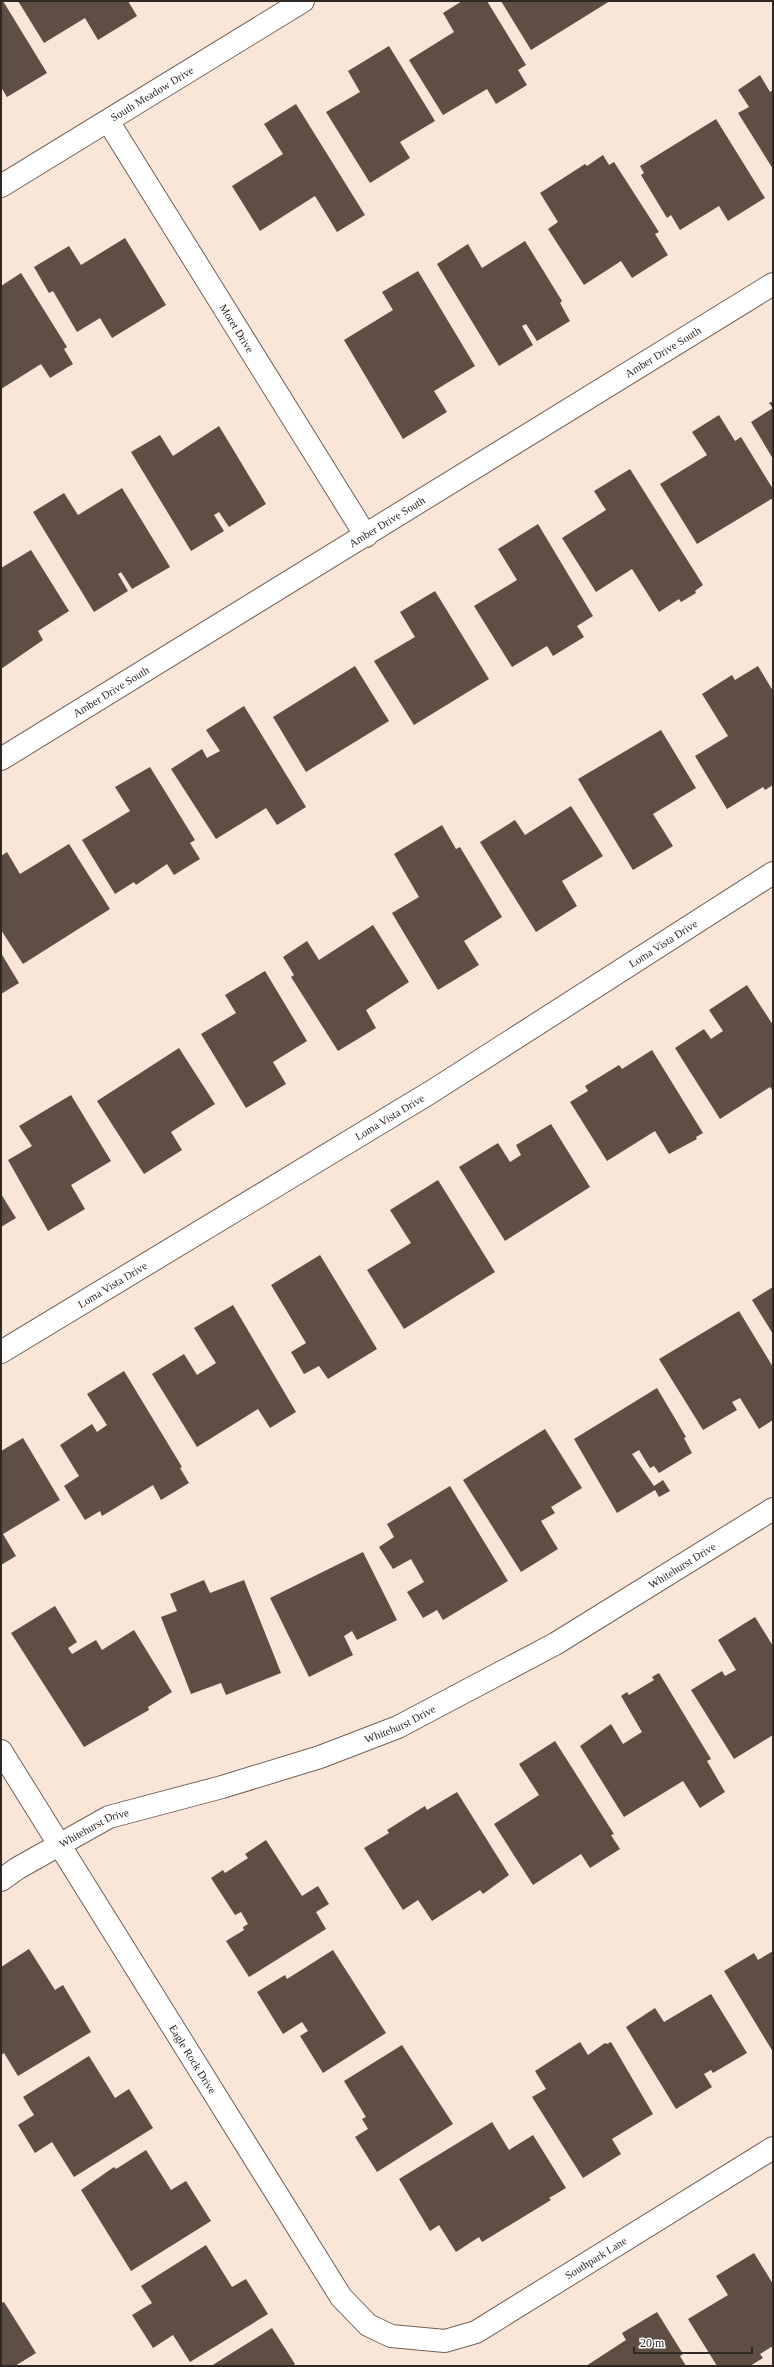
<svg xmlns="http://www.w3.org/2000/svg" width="774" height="2367" viewBox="0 0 774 2367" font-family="Georgia,serif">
  <rect width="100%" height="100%" fill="#fae6d9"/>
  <path fill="#5f4e43" d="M1 1H3L47 73 7 97 1 87Z
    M18 1H128L137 16 98 40 85 18 44 43Z
    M462 1H487L526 65 518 70 527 85 496 104 487 89 443 115 409 60 454 32 443 13Z
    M501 1H610L531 50Z
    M389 46 435 121 400 142 410 158 370 183 326 112 360 92 348 71Z
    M760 75 770 92 773 90V169L738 113 749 107 738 90Z
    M296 104 365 215 337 232 315 196 260 231 232 186 283 154 264 124Z
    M716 119 765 198 728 221 719 206 680 230 671 215 667 218 641 175 644 173 640 166Z
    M603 155 609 165 614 162 659 232 655 234 668 255 632 278 621 261 584 285 548 229 558 222 540 193 585 164 587 166Z
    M125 238 166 305 112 338 100 318 77 332 53 291 49 293 34 267 69 246 81 265Z
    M525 241 562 301 560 303 570 321 537 341 526 324 522 326 533 345 499 366 437 264 468 244 482 268Z
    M418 271 475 366 434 391 447 412 403 439 344 340 393 310 382 292Z
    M21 273 67 347 64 349 73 364 50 378 41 364 1 389V286Z
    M773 401V459L751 422 773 408 769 403Z
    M719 415 735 441 741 437 773 489V498L697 544 660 484 707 455 692 432Z
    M219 426 266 504 229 527 219 512 214 515 224 531 191 551 131 452 160 435 173 456Z
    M630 469 703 585 695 591 696 593 681 602 679 599 659 612 632 569 596 592 562 538 606 510 594 491Z
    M122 488 170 567 132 589 121 572 118 574 128 591 94 612 33 512 64 493 78 515Z
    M538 524 593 616 577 626 584 637 553 656 547 646 512 667 474 606 517 580 498 549Z
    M31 550 69 611 38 631 43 640 1 669V568Z
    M435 591 489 679 414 725 374 661 415 637 400 612Z
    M355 666 389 721 306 772 273 717Z
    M758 666 773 691V785L765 790 763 787 727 809 695 756 728 736 702 694 732 675 735 680Z
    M244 706 306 807 277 825 266 808 216 839 171 769 202 749 207 758 220 751 206 730Z
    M661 730 696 788 653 814 673 846 633 870 578 779Z
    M150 767 195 840 190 843 200 859 174 875 167 864 136 885 134 882 115 894 82 840 130 811 115 787Z
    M571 806 603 856 562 881 577 906 536 932 480 842 515 820 525 835Z
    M442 825 456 849 460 847 502 917 464 941 479 965 438 990 392 913 419 897 394 854Z
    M69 844 110 909 23 964 1 930V856L7 852 20 874Z
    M373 925 409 982 366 1010 376 1028 338 1051 291 977 294 975 283 957 307 941 319 960Z
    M1 953 19 983 1 994Z
    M265 971 307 1041 273 1062 286 1084 246 1108 201 1034 236 1013 225 995Z
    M747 985 773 1025V1091L770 1087 720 1119 675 1048 704 1029 711 1039 723 1031 709 1010Z
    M179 1048 215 1104 171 1132 182 1150 144 1174 97 1101Z
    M652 1050 703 1133 696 1137 697 1139 669 1154 655 1131 607 1161 570 1102 588 1091 585 1086 619 1065 622 1069Z
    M71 1095 111 1161 71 1185 85 1209 48 1231 8 1160 32 1146 19 1126Z
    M551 1124 590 1187 505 1241 459 1167 498 1143 510 1162 521 1155 516 1145Z
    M438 1180 495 1272 404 1329 367 1270 411 1243 390 1210Z
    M1 1194 16 1218 1 1227Z
    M320 1255 377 1349 328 1379 319 1366 304 1374 291 1352 306 1343 271 1285Z
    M773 1287V1334L752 1300Z
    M233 1305 296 1412 270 1428 258 1409 197 1447 152 1374 184 1354 197 1375 216 1363 194 1328Z
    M739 1311 773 1367V1420L759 1429 740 1398 732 1402 737 1410 703 1430 659 1359Z
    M124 1371 182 1467 180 1468 189 1483 161 1500 153 1485 102 1516 100 1511 85 1520 64 1486 79 1476 60 1445 92 1424 97 1432 107 1425 87 1394Z
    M657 1388 686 1437 684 1438 692 1453 659 1473 654 1466 650 1468 639 1450 632 1454 654 1486 663 1480 670 1491 659 1497 655 1490 617 1513 574 1439Z
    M545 1429 582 1488 551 1507 555 1513 541 1521 558 1549 521 1572 463 1480Z
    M23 1438 60 1500 3 1534 16 1556 1 1565V1451Z
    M450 1486 508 1581 443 1620 437 1610 423 1618 407 1592 424 1582 411 1559 393 1569 379 1547 394 1537 387 1524Z
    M363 1552 397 1620 357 1640 352 1631 344 1636 353 1655 309 1677 270 1598Z
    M204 1580 210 1593 244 1580 281 1673 226 1695 221 1683 191 1694 161 1617 177 1611 170 1594Z
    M55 1606 77 1642 68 1648 72 1654 96 1640 102 1650 134 1630 172 1692 148 1707 149 1710 84 1747 11 1633Z
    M755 1617 773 1646V1735L734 1759 691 1690 722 1671 725 1676 736 1670 718 1640Z
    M659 1673 711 1759 707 1761 725 1792 700 1808 683 1781 624 1817 580 1746 611 1724 623 1744 642 1732 621 1696 627 1692 629 1695 654 1680 652 1677Z
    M555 1741 614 1834 611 1835 620 1849 590 1868 581 1854 533 1885 494 1824 539 1795 519 1764Z
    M457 1792 509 1875 483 1894 480 1890 432 1921 418 1900 403 1910 364 1848 389 1833 387 1830 425 1806 427 1810Z
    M266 1840 302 1896 318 1886 329 1904 316 1912 326 1929 249 1977 226 1941 244 1930 243 1927 248 1924 241 1912 235 1915 211 1878 223 1870 225 1873 248 1858 245 1854Z
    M29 1949 55 1990 63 1985 91 2032 18 2076 4 2053 1 2055V1967Z
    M333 1950 386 2033 323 2073 300 2036 308 2031 302 2022 283 2034 257 1992 285 1975 287 1979Z
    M773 1951V2052L724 1971 754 1953 758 1960Z
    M711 1994 747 2053 713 2073 711 2070 704 2074 712 2087 676 2109 626 2027 655 2008 664 2022Z
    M580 2042 588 2055 605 2043 607 2044 611 2042 653 2114 612 2139 621 2154 583 2178 532 2097 546 2089 535 2071Z
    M402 2045 453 2124 377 2172 355 2137 368 2129 362 2119 366 2117 344 2081Z
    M89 2056 115 2098 129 2089 153 2128 74 2177 52 2142 35 2153 18 2125 34 2115 23 2097Z
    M492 2122 509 2150 533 2135 566 2188 549 2198 551 2200 482 2242 479 2237 456 2252 439 2225 430 2231 399 2179Z
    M146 2150 171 2190 186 2181 211 2221 131 2271 81 2190 114 2167 116 2169Z
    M206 2245 232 2287 246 2279 268 2314 190 2362 173 2335 153 2348 132 2315 152 2303 141 2286Z
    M754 2253 773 2284V2346L760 2354 763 2358 750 2366H717L688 2319 728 2295 716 2276Z
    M4 2302 36 2353 15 2366H1V2303Z
    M657 2312 683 2354 680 2356 686 2366H586L626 2340 622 2333Z
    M272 2328 295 2364 292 2366H211Z"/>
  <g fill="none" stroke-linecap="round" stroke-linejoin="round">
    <defs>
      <g id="street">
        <path id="s1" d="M108 121 366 536"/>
        <path id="s2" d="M1 186 303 1"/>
        <path id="s3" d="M1 759 773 284"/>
        <path id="s4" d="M1 1352 431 1092 773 873"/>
        <path id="s5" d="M1 1751 341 2297 368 2325 391 2336 445 2341 476 2332 773 2148"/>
        <path id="s6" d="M1 1880 18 1868 109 1817 222 1787 320 1757 398 1727 555 1644 773 1509"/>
      </g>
    </defs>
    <use href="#street" stroke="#726156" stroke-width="24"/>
    <use href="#street" stroke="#fff" stroke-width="22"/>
  </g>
  <g text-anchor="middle" stroke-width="4" stroke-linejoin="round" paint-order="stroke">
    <g font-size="11" fill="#2f2823" stroke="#fff">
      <text dy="4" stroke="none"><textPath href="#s2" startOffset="177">South Meadow Drive</textPath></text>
      <text dy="4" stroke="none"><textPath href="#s1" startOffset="244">Moret Drive</textPath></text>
      <text dy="4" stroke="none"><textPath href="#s3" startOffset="777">Amber Drive South</textPath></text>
      <text dy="4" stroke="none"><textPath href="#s3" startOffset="453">Amber Drive South</textPath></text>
      <text dy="4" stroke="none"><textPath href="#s3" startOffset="129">Amber Drive South</textPath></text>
      <text dy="4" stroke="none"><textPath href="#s4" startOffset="778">Loma Vista Drive</textPath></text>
      <text dy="4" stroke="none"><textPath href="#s4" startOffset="454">Loma Vista Drive</textPath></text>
      <text dy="4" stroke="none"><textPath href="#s4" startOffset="130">Loma Vista Drive</textPath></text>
      <text dy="4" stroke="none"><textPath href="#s6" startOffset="755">Whitehurst Drive</textPath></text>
      <text dy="4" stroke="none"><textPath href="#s6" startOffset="431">Whitehurst Drive</textPath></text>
      <text dy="4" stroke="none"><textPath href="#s6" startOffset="107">Whitehurst Drive</textPath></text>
      <text dy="4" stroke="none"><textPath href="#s5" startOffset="363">Eagle Rock Drive</textPath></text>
      <text dy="4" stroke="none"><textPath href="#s5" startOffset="935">Southpark Lane</textPath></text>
    </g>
  </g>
  <rect width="774" height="2367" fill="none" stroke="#2f2823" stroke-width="4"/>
  <path d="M634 2347v6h118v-6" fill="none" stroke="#2f2823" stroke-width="2"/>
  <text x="640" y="2347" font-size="12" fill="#2f2823" stroke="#ffffff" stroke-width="3" paint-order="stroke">20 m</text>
</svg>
